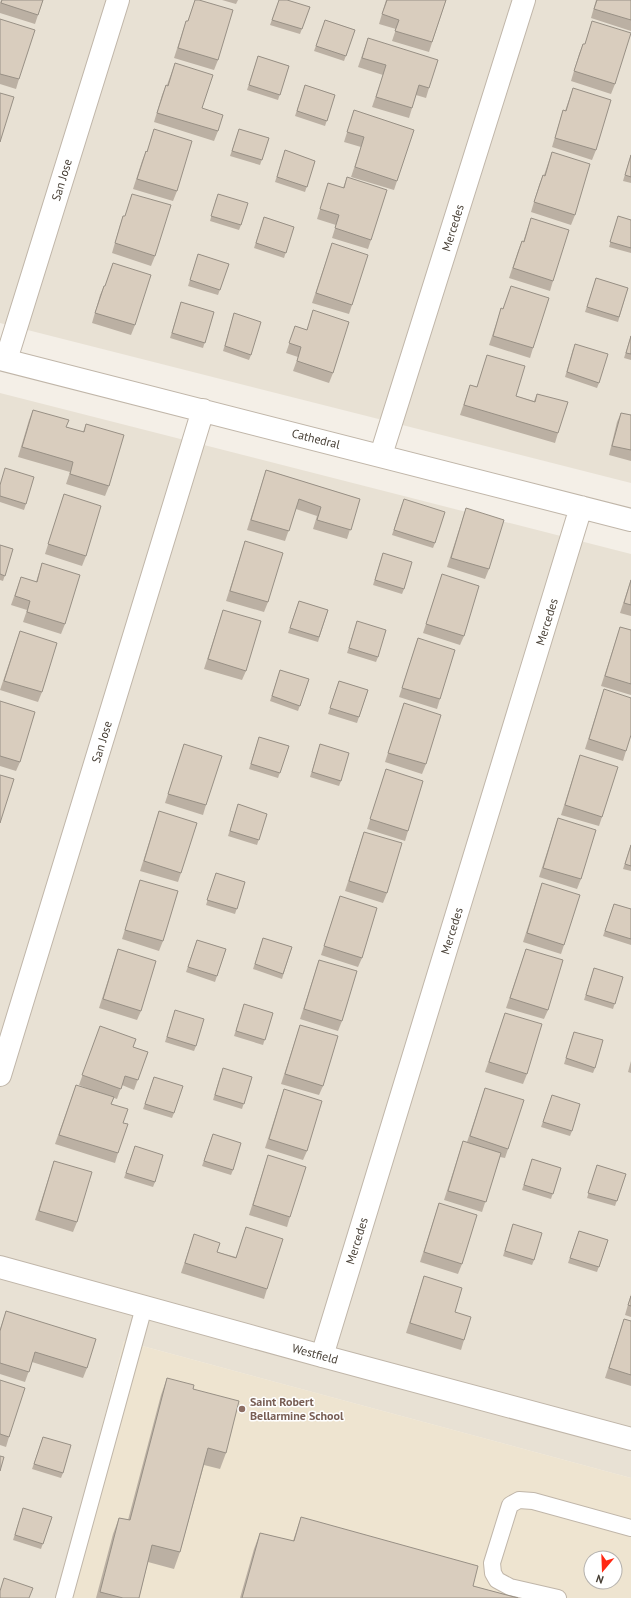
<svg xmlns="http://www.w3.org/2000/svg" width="631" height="1598" viewBox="0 0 631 1598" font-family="'PT Sans',sans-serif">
  <rect width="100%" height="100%" fill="#f4efe7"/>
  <path fill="#e8e1d4" d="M0 0H631V483L0 323Z
    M0 393 631 554V1478L124 1341 58 1598H0Z"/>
  <path fill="#eee4d0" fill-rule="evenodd" d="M124 1341 631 1478V1598H58ZM591 1558H615V1582H591Z"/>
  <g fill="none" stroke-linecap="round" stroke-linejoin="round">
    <defs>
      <path id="service" d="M64 1598 144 1307
        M558 1598 510 1587 497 1580 493 1573 492 1563 510 1505 519 1500 533 1501 631 1528"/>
      <path id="minor" d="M0 359 631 520
        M6 360 118 0
        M381 455 524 0
        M0 1075 203 410
        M0 1267 322 1356 631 1439
        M322 1356 581 507"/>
    </defs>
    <use href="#service" stroke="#c0b6a9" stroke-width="18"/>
    <use href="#minor" stroke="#c0b6a9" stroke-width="24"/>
    <use href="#service" stroke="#fff" stroke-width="16"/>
    <use href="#minor" stroke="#fff" stroke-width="22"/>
  </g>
  <path fill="#bbb0a3" d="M1 0H43L35 24 0 13V3Z
    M195 0 218 60 214 70 174 58 183 30 186 21H188Z
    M222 0H238L236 4Z
    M279 0 310 7 300 34 270 25Z
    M386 0H446L429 52 392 41 396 29 379 24Z
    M596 0H631V31L591 18Z
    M0 19 19 79 16 89 0 84Z
    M325 20 355 30 344 61 314 51Z
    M592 21 615 84 611 94 571 81 579 54 583 44H585Z
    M368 38 429 88 426 98 416 95 409 118 372 107 383 75 358 67Z
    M258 56 289 66 278 100 247 90Z
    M175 63 202 108 218 131 214 141 154 122 162 95 166 85H167Z
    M305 85 335 95 325 126 295 116Z
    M573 88 596 150 592 160 552 147 560 120 563 110 565 111Z
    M354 110 397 181 394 190 351 177 361 147 344 142Z
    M154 129 177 191 173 201 133 189 142 161 146 151 147 152Z
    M239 129 269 138 260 165 230 156Z
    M285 150 315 161 305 192 275 182Z
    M552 152 575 215 571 225 531 212 539 185 543 175H544Z
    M631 154V183L623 181Z
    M347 177 371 240 368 249 332 238 336 225 317 219 328 183 343 188Z
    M132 194 155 256 151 266 112 253 120 225 123 216H125Z
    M216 199 241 225 239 230 210 221Z
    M618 216 631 220V253L609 247Z
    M264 217 294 227 284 258 254 248Z
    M531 218 553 281 550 291 509 278 518 251 522 241 523 242Z
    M332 243 352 305 349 314 312 303Z
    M198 254 229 264 218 295 188 286Z
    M113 263 135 325 131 335 92 323 100 295 104 286H105Z
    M596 278 628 288 618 322 585 312Z
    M511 286 533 348 530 358 489 345 498 318 501 308 503 309Z
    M181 302 214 312 203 348 170 338Z
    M313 310 333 373 329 383 293 371 298 357 286 353 295 326 307 330Z
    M234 313 251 355 249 360 223 351Z
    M631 335V360L624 358Z
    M573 349 599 383 597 388 565 377Z
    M487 355 516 396 534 401 537 394 558 433 555 443 460 415 470 385 477 387Z
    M33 410 66 427 83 432 86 424 109 486 105 496 66 484 70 472 18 457 29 420Z
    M621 413 631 415V461L609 455 617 422Z
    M266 470 360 499 347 539 313 529 317 516 296 509 285 541 247 530Z
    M0 484 26 504 24 510 0 502Z
    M64 494 86 556 82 566 45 554Z
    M402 504 435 543 433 548 392 535Z
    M466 508 489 569 485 579 447 567Z
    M245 541 268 602 264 612 226 601Z
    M0 545 13 549 3 581 0 580Z
    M383 553 404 589 402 594 373 585Z
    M42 563 65 624 61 634 23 622 27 610 11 605 21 577 36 582Z
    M442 574 464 636 460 645 423 633Z
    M631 579V616L620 613Z
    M299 601 328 610 318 642 288 633Z
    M223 610 246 671 242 680 204 669Z
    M357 621 378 657 376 662 347 653Z
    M620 627 631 630V695L601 686Z
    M20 631 42 692 38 702 0 690Z
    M418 638 440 699 437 709 399 697Z
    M280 670 309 679 298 711 270 701Z
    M339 681 368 690 357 723 328 714Z
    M604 689 626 751 623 761 585 749Z
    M0 701 20 762 16 771 0 766Z
    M404 703 426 764 422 774 385 762Z
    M259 737 289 746 278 778 249 769Z
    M184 744 206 805 203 815 165 803Z
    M320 744 341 781 339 786 310 777Z
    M580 755 602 817 599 826 561 815Z
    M386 769 408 831 405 841 367 829Z
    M238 804 267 814 257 845 228 836Z
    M159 811 181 873 178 882 140 871Z
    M558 818 581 879 577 889 539 877Z
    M364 832 387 893 383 903 345 891Z
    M631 844V871L623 869Z
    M216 873 245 882 235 914 206 905Z
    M140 880 163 941 159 951 122 939Z
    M542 883 564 945 561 954 523 942Z
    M340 896 362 958 358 967 321 955Z
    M614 904 631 909V945L603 936Z
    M263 938 292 947 282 979 253 969Z
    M197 940 226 949 215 982 186 972Z
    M118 949 141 1011 137 1020 99 1008Z
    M526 949 548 1010 544 1019 506 1008Z
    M319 960 342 1021 338 1031 300 1019Z
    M594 968 623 977 613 1009 584 1000Z
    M244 1004 273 1013 263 1045 234 1036Z
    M175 1010 196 1046 194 1051 165 1042Z
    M505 1013 527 1074 523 1084 485 1072Z
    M300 1025 323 1086 319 1095 281 1084Z
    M100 1026 133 1047 148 1052 134 1090 122 1085 117 1099 114 1098 111 1104 123 1123 118 1153 115 1163 55 1144 76 1085 91 1090 79 1085Z
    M574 1032 595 1068 593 1073 564 1064Z
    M631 1061V1073L628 1072Z
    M221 1073 252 1077 242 1109 213 1100Z
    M154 1077 174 1113 172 1118 143 1109Z
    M485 1088 508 1149 505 1158 500 1157 482 1212 444 1200 463 1141 467 1142Z
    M284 1089 307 1151 303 1160 265 1148Z
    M552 1095 572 1131 570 1136 541 1127Z
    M213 1134 233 1170 231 1175 202 1166Z
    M135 1146 155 1182 153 1187 124 1178Z
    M268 1155 290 1217 287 1227 249 1215Z
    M532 1159 561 1168 551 1199 522 1190Z
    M54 1161 77 1222 73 1232 35 1220Z
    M597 1165 626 1174 615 1206 587 1198Z
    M439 1203 462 1264 458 1274 420 1262Z
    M513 1224 534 1260 532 1265 503 1256Z
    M246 1227 267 1289 264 1299 181 1273 194 1234 217 1252 236 1257Z
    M579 1231 608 1240 597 1272 568 1263Z
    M424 1276 455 1312 464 1340 461 1350 406 1333Z
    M631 1294V1317L625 1315Z
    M6 1311 87 1368 83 1378 32 1362 25 1382 0 1374V1329Z
    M624 1319 631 1321V1386L605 1378Z
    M167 1378 193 1389 226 1453 220 1469 204 1465 180 1552 174 1569 148 1562 139 1598H96L113 1534 119 1518 128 1520 161 1395Z
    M0 1380 9 1437 6 1447 0 1445Z
    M43 1437 63 1473 61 1478 32 1469Z
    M23 1508 52 1517 41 1549 13 1540Z
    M301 1517 473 1586 518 1598H240L254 1549 260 1533 293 1541Z"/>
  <path fill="#d9cdbe" stroke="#989085" d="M2 0H43L38 15 1 3Z
    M195 0H199L233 10 218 60 178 48 186 21H188Z
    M279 0H287L310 7 302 29 272 20Z
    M387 0H446L432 42 395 31 399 20 382 14Z
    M597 0H631V20L594 9Z
    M0 19 35 30 19 79 0 74Z
    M325 20 355 30 346 56 316 46Z
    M592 21 631 33 615 84 574 71 583 44H585Z
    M368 38 438 60 429 88 419 85 412 108 376 97 386 65 362 58Z
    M258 56 289 66 280 95 249 85Z
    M175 63 213 75 202 108 223 115 218 131 157 113 166 85 168 86Z
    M305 85 335 95 327 121 297 111Z
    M573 88 611 100 596 150 555 138 563 110 566 111Z
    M0 93 14 97 0 142Z
    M354 110 414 130 397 181 355 167 364 137 347 132Z
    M154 129 192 141 177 191 137 179 146 151 147 152Z
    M239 129 269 138 262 160 232 151Z
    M285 150 315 161 307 187 277 177Z
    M552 152 590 164 575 215 534 202 543 175 545 176Z
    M631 155V177L625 175Z
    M347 177 387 190 371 240 335 228 339 215 320 209 328 183 344 188Z
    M132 194 171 205 155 256 115 243 123 216H125Z
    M218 194 248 203 241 225 211 216Z
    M618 216 631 220V248L610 242Z
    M264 217 294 227 286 253 256 243Z
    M531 218 569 230 553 281 513 268 522 241 524 242Z
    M332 243 368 255 352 305 316 293Z
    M198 254 229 264 220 290 190 280Z
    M113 263 151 275 135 325 95 313 104 286H105Z
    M596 278 628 288 619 317 587 307Z
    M511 286 549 298 533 348 493 336 501 308 503 309Z
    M181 302 214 312 205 343 172 333Z
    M313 310 349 322 333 373 297 361 301 347 289 343 295 326 307 330Z
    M234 313 261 322 251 355 225 346Z
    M631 336V354L626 353Z
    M575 344 608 354 599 383 567 372Z
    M487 355 525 366 516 396 535 402 537 394 568 402 558 433 464 405 470 385 477 387Z
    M33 410 69 420 66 427 84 432 86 424 124 435 109 486 70 474 73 462 22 447Z
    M621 413 631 415V450L612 446Z
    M5 468 34 477 26 504 0 496V485Z
    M266 470 360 499 351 530 317 520 321 507 299 499 289 531 251 520Z
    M64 494 101 506 86 556 48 544Z
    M404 499 445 512 435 543 394 530Z
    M466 508 504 520 489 569 451 558Z
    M245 541 283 553 268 602 230 591Z
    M0 545 13 549 5 576 0 574Z
    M383 553 412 562 404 589 375 580Z
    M42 563 80 575 65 624 27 612 30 601 15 596 21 577 37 582Z
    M442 574 479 586 464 636 426 624Z
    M631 580V605L624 603Z
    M299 601 328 610 319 637 290 628Z
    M223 610 261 621 246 671 208 659Z
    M357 621 386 630 378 657 349 648Z
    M620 627 631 630V684L605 676Z
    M20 631 57 643 42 692 4 681Z
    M418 638 455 650 440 699 402 688Z
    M280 670 309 679 300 706 272 696Z
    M339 681 368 690 359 717 330 708Z
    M604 689 631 698V735L626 751 589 739Z
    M0 701 35 712 20 762 0 756Z
    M404 703 441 715 426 764 388 753Z
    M259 737 289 746 280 773 251 764Z
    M184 744 222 756 206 805 168 794Z
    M320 744 349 753 341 781 312 772Z
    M580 755 618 767 602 817 565 805Z
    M386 769 423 781 408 831 370 819Z
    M0 775 14 779 0 823Z
    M238 804 267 814 259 840 230 831Z
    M159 811 197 823 181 873 144 861Z
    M558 818 596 830 581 879 543 868Z
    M364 832 402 843 387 893 349 881Z
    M631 845V866L625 864Z
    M216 873 245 882 237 909 207 900Z
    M140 880 178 891 163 941 125 930Z
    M542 883 580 895 564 945 527 933Z
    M340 896 377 908 362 958 324 946Z
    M614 904 631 909V939L605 931Z
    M263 938 292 947 283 974 255 964Z
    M197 940 226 949 217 976 188 967Z
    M118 949 156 961 141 1011 103 999Z
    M526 949 563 960 548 1010 510 998Z
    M319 960 357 971 342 1021 304 1009Z
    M594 968 623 977 615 1004 586 995Z
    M244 1004 273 1013 265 1040 236 1031Z
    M175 1010 204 1019 196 1046 167 1037Z
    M505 1013 542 1024 527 1074 489 1062Z
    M300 1025 338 1036 323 1086 285 1074Z
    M100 1026 136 1039 133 1047 148 1052 138 1080 125 1076 121 1089 82 1075Z
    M574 1032 603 1040 595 1068 566 1058Z
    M223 1068 252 1077 244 1104 215 1095Z
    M154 1077 183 1086 174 1113 145 1104Z
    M76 1085 114 1097 111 1104 128 1109 123 1123 128 1124 118 1153 59 1135Z
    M485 1088 524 1100 508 1149 470 1136Z
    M284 1089 322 1101 307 1151 269 1139Z
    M552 1095 580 1104 572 1131 543 1122Z
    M213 1134 241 1143 233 1170 204 1161Z
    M463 1141 501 1153 486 1202 448 1191Z
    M135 1146 163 1155 155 1182 126 1173Z
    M268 1155 306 1167 290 1217 253 1205Z
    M532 1159 561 1168 553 1194 524 1185Z
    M54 1161 92 1172 77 1222 39 1211Z
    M597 1165 626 1174 617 1201 588 1193Z
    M439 1203 477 1215 462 1264 424 1252Z
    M513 1224 542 1233 534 1260 505 1251Z
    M246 1227 283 1239 267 1289 185 1263 194 1234 220 1243 217 1252 236 1258Z
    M579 1231 608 1240 599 1267 570 1258Z
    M424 1276 462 1288 455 1312 471 1317 464 1340 410 1323Z
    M631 1296V1306L628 1305Z
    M6 1311 96 1339 87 1368 35 1352 29 1372 0 1363V1331Z
    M624 1319 631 1321V1375L609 1368Z
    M167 1378 194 1385 193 1389 239 1401 226 1453 208 1448 180 1552 152 1545 139 1598H123L100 1592 119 1518 130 1520Z
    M0 1380 25 1388 9 1437 0 1434Z
    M43 1437 71 1445 63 1473 34 1464Z
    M0 1456 4 1457 0 1471Z
    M23 1508 52 1517 43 1544 15 1535Z
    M301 1517 478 1566 473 1586 518 1598H242L260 1533 294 1541Z
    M4 1578 33 1588 29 1598H0V1591Z"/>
  <circle fill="#8d6e63" stroke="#fff" stroke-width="1.5" cx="242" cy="1409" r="4"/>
  <g text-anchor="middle" stroke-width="3" stroke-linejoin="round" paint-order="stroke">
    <g font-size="12" fill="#473f35" stroke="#fff">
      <text transform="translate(62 180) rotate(-73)" y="4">San Jose</text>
      <text transform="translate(453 228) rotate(-73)" y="4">Mercedes</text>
      <text transform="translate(316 439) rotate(14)" y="4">Cathedral</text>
      <text transform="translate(547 622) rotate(-73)" y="4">Mercedes</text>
      <text transform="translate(102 742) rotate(-73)" y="4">San Jose</text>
      <text transform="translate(452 931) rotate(-73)" y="4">Mercedes</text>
      <text transform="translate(357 1241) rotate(-73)" y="4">Mercedes</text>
      <text transform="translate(315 1354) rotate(15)" y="4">Westfield</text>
    </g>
    <g font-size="12" font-weight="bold" fill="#785e54" stroke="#fff" text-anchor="start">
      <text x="250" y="1406">Saint Robert<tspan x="250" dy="14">Bellarmine School</tspan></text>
    </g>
  </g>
  <g transform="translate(603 1570) rotate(199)"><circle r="19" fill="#ffffff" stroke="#b5b2ae"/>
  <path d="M0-3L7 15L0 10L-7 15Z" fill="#ff2813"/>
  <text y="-6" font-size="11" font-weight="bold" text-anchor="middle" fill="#473f35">N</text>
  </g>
</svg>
